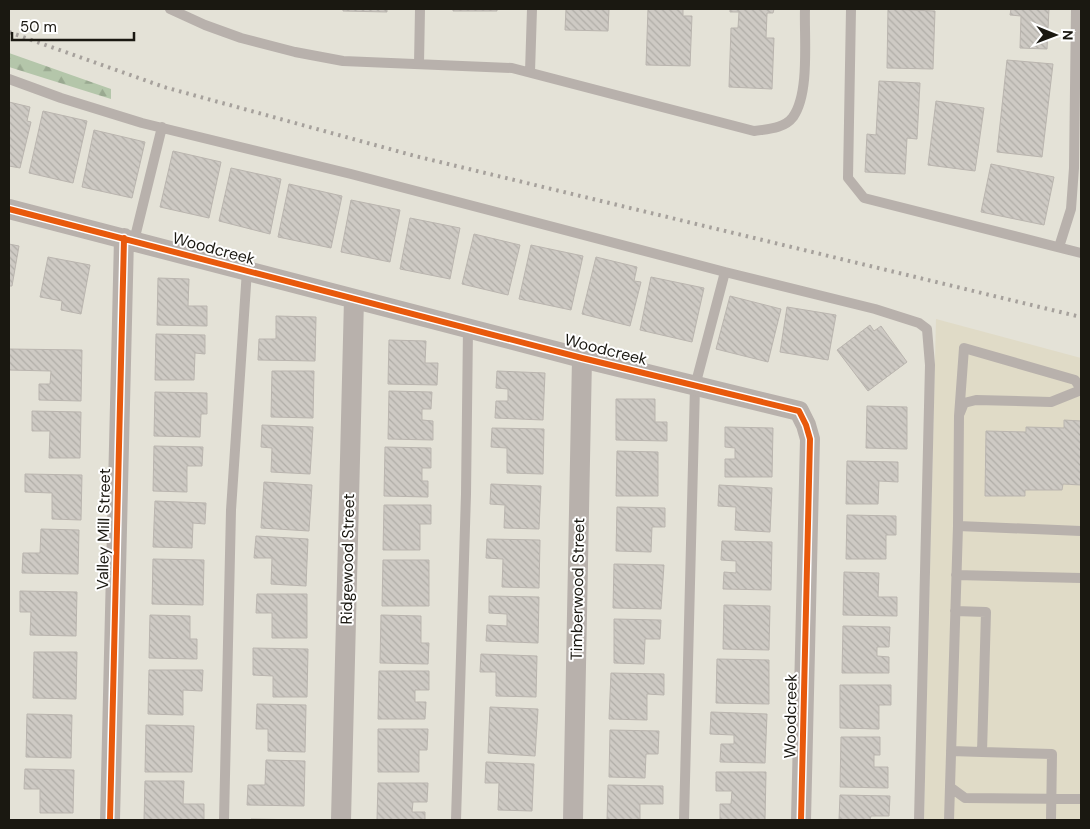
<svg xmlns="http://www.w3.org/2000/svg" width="1090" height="829" viewBox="0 0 1090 829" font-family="'DM Sans',sans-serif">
  <defs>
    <pattern id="forest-firs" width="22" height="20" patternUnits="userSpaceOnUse" patternTransform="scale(1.25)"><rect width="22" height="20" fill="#b4c6aa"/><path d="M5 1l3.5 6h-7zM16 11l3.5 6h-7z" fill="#9aa991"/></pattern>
    <pattern id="building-back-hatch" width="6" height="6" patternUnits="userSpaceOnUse" patternTransform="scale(1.25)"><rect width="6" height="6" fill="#cecac4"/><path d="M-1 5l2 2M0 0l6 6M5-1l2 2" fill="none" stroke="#b0ada7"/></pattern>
  </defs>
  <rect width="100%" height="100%" fill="#e4e2d7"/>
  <path fill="#e0dbc7" d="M936 319 1081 358V820H924Z"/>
  <path fill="url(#forest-firs)" d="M9 53 111 89V99L9 67Z"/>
  <path fill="url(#building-back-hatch)" stroke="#bab5af" d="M343 9H387V12L343 11Z
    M453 9H497V11H453Z
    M566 9H609L608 31 565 30Z
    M648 9H683V16H692L690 66 646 65Z
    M730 9H774L773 13H767L766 38H774L772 89 729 87 731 28H738L739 12H730Z
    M888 9 935 11 933 69 887 68Z
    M1011 9H1049L1047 49 1020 48 1021 16 1010 15Z
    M1007 60 1053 64 1042 157 997 152Z
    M879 81 920 83 917 139 907 138 905 174 865 172 867 134 876 135Z
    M936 101 984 108 975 171 928 165Z
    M9 102 30 107 27 121 31 122 20 168 9 166Z
    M43 111 87 121 73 183 29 173Z
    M94 130 145 142 132 198 82 187Z
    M173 151 221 162 209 218 160 207Z
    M991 164 1054 177 1044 225 981 212Z
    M231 168 281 179 270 234 219 221Z
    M289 184 342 196 331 248 278 237Z
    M351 200 400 210 390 262 341 252Z
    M410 218 460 228 450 279 400 269Z
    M474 234 520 245 508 295 462 284Z
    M9 244 19 246 12 286H9Z
    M531 245 583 256 571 310 519 299Z
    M48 257 90 265 81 314 61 310 62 301 40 297Z
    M596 257 637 267 634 281 641 282 630 326 582 314Z
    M651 277 704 288 692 342 640 330Z
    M158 278 189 279 188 306H207V326L157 325Z
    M730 296 781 309 768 362 716 349Z
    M787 307 836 315 828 360 780 352Z
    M276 316 316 317 315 361 258 360 259 339H276Z
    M870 325 874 331 881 326 907 362 868 391 837 350Z
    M156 334 205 335V354L195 353 194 380H155Z
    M389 340 426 341 425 363H438L437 385 388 384Z
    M9 349 82 350 81 401 39 400V384H50L51 371 9 370Z
    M272 371H314L313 418 271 417Z
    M497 371 545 373 543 420 495 418 496 401H508V389L496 388Z
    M389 391 432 392 431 409H422V420L433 421V440L388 439Z
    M155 392 207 393V414H201L200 437 154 436Z
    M616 399H655V422H667V441L616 440Z
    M867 406 907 407V449L866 448Z
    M32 411 81 412 80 458H49L50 431H32Z
    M1064 420 1081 421V485L1063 484 1062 490H1025V496H985L986 431 1026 432V427L1064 428Z
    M262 425 313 427 310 474 271 472 272 448 261 447Z
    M725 427 773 428 772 477H725V459H735V448L725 447Z
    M492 428 544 429 543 474 507 473V448L491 447Z
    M154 446 203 447 202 466H187V492L153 491Z
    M385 447 431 448V468H422V481H428V497L384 496Z
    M617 451 658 452V496H616Z
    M847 461 898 462V482L879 481 878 504H846Z
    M25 474 82 475 81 520 52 519V493L25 492Z
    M264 482 312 485 309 531 261 528Z
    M491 484 541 486 539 529 504 528 505 505 490 504Z
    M719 485 772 488 770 532 735 530 736 507 718 506Z
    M155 501 206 503 205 524 193 523 192 548 153 547Z
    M384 505H431V524H420V550H383Z
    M617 507 665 508V527H652L651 552 616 551Z
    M847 515 896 516V535H886V559H846Z
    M41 529 79 530 78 574 22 573 23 553H40Z
    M256 536 308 539 306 586 271 584 272 558H254Z
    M487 539 540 540 539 588 502 587 503 559 486 558Z
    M722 541 772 542 771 590 723 589 724 572 736 573V561L721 560Z
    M153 559 204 560 203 605 152 604Z
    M383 560H429V606H382Z
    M614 564 664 565 661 609 613 608Z
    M844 572 879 573 878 597H897V616L843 615Z
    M20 591 77 592 76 636 30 635 31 612H20Z
    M257 594H307V638H272V613H256Z
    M489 596 539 597 538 643 486 641 487 625 507 626V614L489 613Z
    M724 605 770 606 769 650 723 649Z
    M150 615 190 616V639H197V659L149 658Z
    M381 615 421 616V643H429L428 664 380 663Z
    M614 619 661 620 660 639H645L644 664 614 663Z
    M843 626 890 627 889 647H877V656L889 657V673H842Z
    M253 648 308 649 307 697H273V676L253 675Z
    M34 652H77L76 699 33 698Z
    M481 654 537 656 536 697 496 696V672H480Z
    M717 659 769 660V704L716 703Z
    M149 670H203L202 691 183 690V715L148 714Z
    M379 671H429V690H415V702H426L425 719H378Z
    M611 673 664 674V695L647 694V720L609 719Z
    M840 685H891V705H879V729L840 728Z
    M257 704 306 705 305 752 268 751V729H256Z
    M490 707 538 709 535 756 488 753Z
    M711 712 767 714 765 763 720 762 721 744H734V735L710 734Z
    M27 714 72 715 71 758 26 757Z
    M146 725 194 726 192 772H145Z
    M378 729H428L427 750H419V772H378Z
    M610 730 659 731 658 754H646L645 778 609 777Z
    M841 737H880V755H874V767H888V788L840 787Z
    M266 760 305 761 304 806 247 805 248 785H265Z
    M486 762 534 764 532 811 498 810 499 783H485Z
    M25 769 74 770 73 813H40V789H24Z
    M716 772H766L765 820H720V804H731L732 791H716Z
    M145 781H184L183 804H204V820H144Z
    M378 783H428L427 802H413L412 812H425V820H377Z
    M608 785 663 786V804H640V820H607Z
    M840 795 890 796 889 816H871L870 820H839Z
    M251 819 303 820H251Z"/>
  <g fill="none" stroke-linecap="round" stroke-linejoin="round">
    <path stroke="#b8b1ac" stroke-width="10" d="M170 9 205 25 241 38 295 52 343 61 512 68 754 131C767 129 784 129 793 117 810 93 804 38 805 9
      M851 9 848 178 864 198 1081 253
      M419 64 420 9
      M530 72 532 9
      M9 79 61 98 142 123 351 174 725 272 875 309 919 323 927 329 930 365 919 820
      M134 241 162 127
      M1059 247 1071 209 1074 168 1076 9
      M1081 389 1075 380 964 348 959 416 958 526 1081 531
      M960 413 964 403 976 400 1051 402 1081 390
      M958 526 950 787 965 798 1081 799
      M956 575 1081 578
      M955 611 986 612 982 752 1052 754 1051 820
      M951 751 982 752
      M224 820 231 510 247 270
      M456 820 466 494 468 328
      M684 820 695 386 725 272
      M949 820 950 787"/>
    <path stroke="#b8b1ac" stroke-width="20" d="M9 209 582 358 799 411 806 425 810 439 801 820
      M110 820 124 238
      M341 820 354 299
      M573 820 582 358"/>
    <path stroke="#a6a19c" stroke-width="4" stroke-dasharray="2.5 5" stroke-linecap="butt" d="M9 32 164 87 415 156 1081 317"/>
    <defs>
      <path id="cycleway" d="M9 209 582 358 799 411 806 425 810 439 801 820
        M110 820 124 238"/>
    </defs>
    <use href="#cycleway" stroke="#fff" stroke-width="9"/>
    <use href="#cycleway" stroke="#e8590c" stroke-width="6"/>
  </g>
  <g text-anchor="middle" stroke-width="4" stroke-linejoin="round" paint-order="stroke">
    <g font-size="16" fill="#1a1811" stroke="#fff">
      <text transform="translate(214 248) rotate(15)" y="6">Woodcreek</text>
      <text transform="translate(606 349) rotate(14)" y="6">Woodcreek</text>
      <text transform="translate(103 529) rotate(-89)" y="6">Valley Mill Street</text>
      <text transform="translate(347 559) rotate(-89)" y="6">Ridgewood Street</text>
      <text transform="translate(577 589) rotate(-89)" y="6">Timberwood Street</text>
      <text transform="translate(790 716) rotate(-89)" y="6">Woodcreek</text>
    </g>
  </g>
  <rect width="1090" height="829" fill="none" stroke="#1a1811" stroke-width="20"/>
  <g transform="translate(1055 35) rotate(91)" stroke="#ffffff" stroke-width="4" paint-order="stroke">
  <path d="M0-4L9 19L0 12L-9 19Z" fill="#1a1811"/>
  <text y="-8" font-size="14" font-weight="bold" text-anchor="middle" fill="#1a1811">N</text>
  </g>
  <path d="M12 32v8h122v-8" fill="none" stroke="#1a1811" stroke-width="2.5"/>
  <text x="20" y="32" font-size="15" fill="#1a1811" stroke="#ffffff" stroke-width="4" paint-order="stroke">50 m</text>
</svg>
